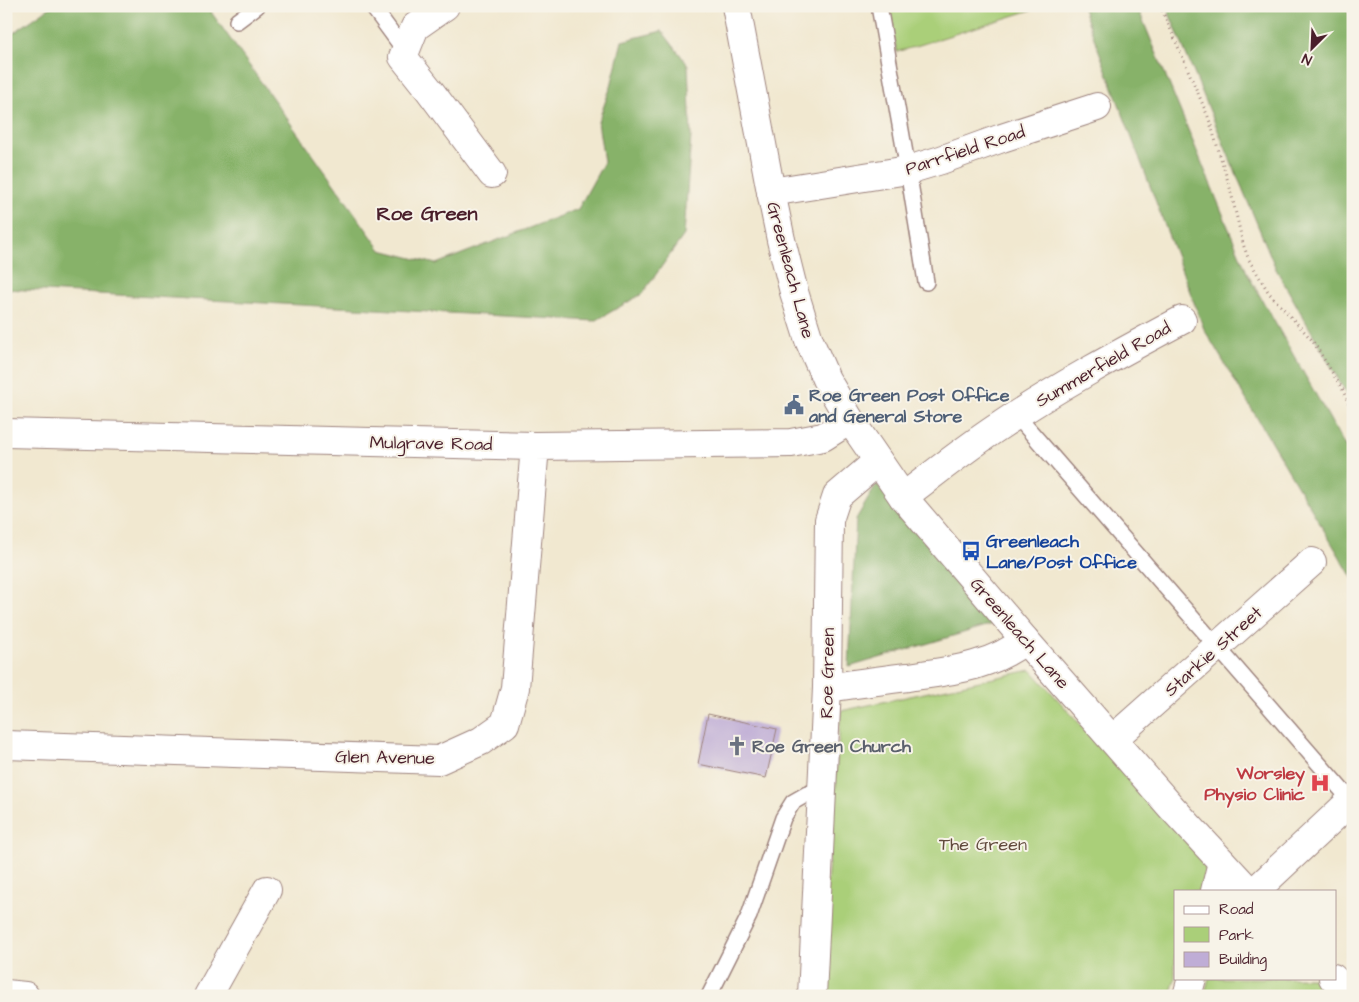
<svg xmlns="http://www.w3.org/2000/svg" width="1359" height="1002" viewBox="0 0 1359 1002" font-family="'Architects Daughter',sans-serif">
  <rect width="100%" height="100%" fill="#f7f3e8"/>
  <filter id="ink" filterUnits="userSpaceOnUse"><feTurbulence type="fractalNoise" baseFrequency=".02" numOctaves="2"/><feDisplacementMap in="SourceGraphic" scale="10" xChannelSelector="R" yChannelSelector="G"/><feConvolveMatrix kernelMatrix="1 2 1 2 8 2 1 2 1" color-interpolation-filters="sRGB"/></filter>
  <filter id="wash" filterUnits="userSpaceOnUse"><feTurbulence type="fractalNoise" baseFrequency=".0096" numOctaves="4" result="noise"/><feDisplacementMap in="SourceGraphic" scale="20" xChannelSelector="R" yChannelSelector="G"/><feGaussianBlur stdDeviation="1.12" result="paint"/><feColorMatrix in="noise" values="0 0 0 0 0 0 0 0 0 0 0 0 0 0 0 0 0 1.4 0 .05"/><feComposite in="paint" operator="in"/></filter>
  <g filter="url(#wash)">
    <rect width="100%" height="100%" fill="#f1e8d0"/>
    <path fill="#aacf79" stroke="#7a7752" d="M887 6H1044L897 52Z
      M1031 670 1207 864 1200 891H1175V978L1170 996H818L841 711Z
      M1209 978H1315L1334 996H1204Z"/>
    <path fill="#87b269" stroke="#68684a" d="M52 6H218L211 12 381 250 436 264 578 209 604 162 598 122 611 86 622 41 662 31 688 65 691 136 684 235 642 294 595 321 6 289V38Z
      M1082 6H1137L1248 275 1353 460V579L1204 329Z
      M1166 6H1344L1353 20V405L1276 269Z
      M877 484 993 624 849 667 856 519Z"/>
    <g id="blocks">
      <path fill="#bfadd6" d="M708 714 777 729 766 778 698 764Z"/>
    </g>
  </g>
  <g filter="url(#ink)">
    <use href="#blocks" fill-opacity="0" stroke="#9e847e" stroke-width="1"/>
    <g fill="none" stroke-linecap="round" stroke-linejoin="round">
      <defs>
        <path id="lane" d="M372 6 405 51
          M879 6 908 170 926 282
          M237 21 257 6
          M1016 415 1353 803
          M709 996 749 916 783 818 793 802 807 794 822 789"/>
        <path id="street" d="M445 6 415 27 403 57 430 91 492 174
          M771 192 908 170 941 160 1002 138 1097 107
          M6 433 535 446 791 443 823 437 850 420
          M903 497C935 473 967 447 1001 425 1059 386 1120 353 1182 320
          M827 688C854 684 881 680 908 677 949 671 992 667 1025 640
          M1113 739 1312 562
          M6 745 439 760 481 741 505 724 515 688 535 446
          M1215 891 1222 862
          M1255 891 1353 799
          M6 994 25 996
          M208 996 267 890
          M812 996 827 688 829 520 837 496 878 461
          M1187 996 1192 978"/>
        <path id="secondary" d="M736 6 771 192 781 240 794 292 809 340 826 379 850 420 903 497 1025 640 1172 808 1249 891
          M1333 978 1351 996"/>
      </defs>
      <use href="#lane" stroke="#9e847e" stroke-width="18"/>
      <use href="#street" stroke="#9e847e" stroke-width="30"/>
      <use href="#secondary" stroke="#9e847e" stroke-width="30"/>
      <path stroke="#9e847e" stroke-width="3" stroke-dasharray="1 4" stroke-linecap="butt" d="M1160 6 1170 28 1209 119 1230 188 1243 244 1249 260 1269 293 1312 340 1343 390 1353 415"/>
      <use href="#lane" stroke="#fff" stroke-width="15"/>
      <use href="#street" stroke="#fff" stroke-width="28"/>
      <use href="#secondary" stroke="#fff" stroke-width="28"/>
    </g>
  </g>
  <defs>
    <symbol id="civic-bare" viewBox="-9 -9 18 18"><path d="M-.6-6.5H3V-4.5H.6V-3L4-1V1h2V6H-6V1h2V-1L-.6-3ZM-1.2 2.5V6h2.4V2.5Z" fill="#5c6f8a" stroke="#f7f3e8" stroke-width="2.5" paint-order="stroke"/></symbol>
    <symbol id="bus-bare" viewBox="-9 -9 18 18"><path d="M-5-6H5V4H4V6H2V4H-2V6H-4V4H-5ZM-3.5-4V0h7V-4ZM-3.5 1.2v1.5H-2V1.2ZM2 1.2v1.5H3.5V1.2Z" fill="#1a4fb4" stroke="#f7f3e8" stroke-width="2.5" paint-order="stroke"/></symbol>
    <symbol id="church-bare" viewBox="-9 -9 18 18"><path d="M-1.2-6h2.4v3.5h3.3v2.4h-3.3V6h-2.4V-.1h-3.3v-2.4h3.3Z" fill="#6b7280" stroke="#f7f3e8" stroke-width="2.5" paint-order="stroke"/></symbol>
    <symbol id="hospital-bare" viewBox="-9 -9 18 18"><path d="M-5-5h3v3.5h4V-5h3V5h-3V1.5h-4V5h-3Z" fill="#e0444e" stroke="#f7f3e8" stroke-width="2.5" paint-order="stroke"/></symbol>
  </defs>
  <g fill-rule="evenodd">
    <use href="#civic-bare" x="780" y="391" width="28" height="28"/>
    <use href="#bus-bare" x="957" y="537" width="28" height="28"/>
    <use href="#church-bare" x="723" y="732" width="28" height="28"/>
    <use href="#hospital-bare" x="1306" y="769" width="28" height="28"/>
  </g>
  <g text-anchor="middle" stroke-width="4" stroke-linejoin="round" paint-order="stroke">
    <g font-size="18" fill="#4a1f2b" stroke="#f7f3e8">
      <text transform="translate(965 150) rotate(-18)" y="6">Parrfield Road</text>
      <text transform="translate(791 270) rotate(75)" y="6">Greenleach Lane</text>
      <text transform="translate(1103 364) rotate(-30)" y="6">Summerfield Road</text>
      <text transform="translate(431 443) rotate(1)" y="6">Mulgrave Road</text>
      <text transform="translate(1020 633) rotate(49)" y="6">Greenleach Lane</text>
      <text transform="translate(1213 651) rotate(-42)" y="6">Starkie Street</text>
      <text transform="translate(827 673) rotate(-89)" y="6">Roe Green</text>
      <text transform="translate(385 757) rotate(1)" y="6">Glen Avenue</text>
    </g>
    <g font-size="18" font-weight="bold" fill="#4e5e75" stroke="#f7f3e8" text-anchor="start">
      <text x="809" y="401">Roe Green Post Office<tspan x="809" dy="21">and General Store</tspan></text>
    </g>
    <g font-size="18" font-weight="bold" fill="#164399" stroke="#f7f3e8" text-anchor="start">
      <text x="986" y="547">Greenleach<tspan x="986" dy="21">Lane/Post Office</tspan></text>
    </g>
    <g font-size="18" font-weight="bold" fill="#5b616d" stroke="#f7f3e8" text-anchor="start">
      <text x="752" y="752">Roe Green Church</text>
    </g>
    <g font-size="18" font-weight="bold" fill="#be3a42" stroke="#f7f3e8" text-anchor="end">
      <text x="1305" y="779">Worsley<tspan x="1305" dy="21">Physio Clinic</tspan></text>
    </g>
    <g font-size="18" fill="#624b3e" stroke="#f7f3e8">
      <text x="983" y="850">The Green</text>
    </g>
    <g font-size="20" font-weight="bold" fill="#4a1f2b" stroke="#f7f3e8">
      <text x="427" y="220">Roe Green</text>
    </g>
  </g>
  <rect width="1359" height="1002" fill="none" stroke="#f7f3e8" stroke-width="25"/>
  <rect x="1174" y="890" width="162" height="90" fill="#f7f3e8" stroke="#b29e9c"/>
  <rect x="1184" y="906" width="25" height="8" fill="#ffffff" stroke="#b29e9c"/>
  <text x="1219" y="914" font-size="15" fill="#4a1f2b">Road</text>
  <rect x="1184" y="927" width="25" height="15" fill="#aacf79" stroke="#b29e9c"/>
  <text x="1219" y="940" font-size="15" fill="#4a1f2b">Park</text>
  <rect x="1184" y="952" width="25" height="15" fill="#bfadd6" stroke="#b29e9c"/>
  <text x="1219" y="964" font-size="15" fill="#4a1f2b">Building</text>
  <g transform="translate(1312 48) rotate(204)" stroke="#f7f3e8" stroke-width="4" paint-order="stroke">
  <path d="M0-4L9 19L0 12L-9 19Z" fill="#4a1f2b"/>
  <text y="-8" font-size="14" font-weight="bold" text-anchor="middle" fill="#4a1f2b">N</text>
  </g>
</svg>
